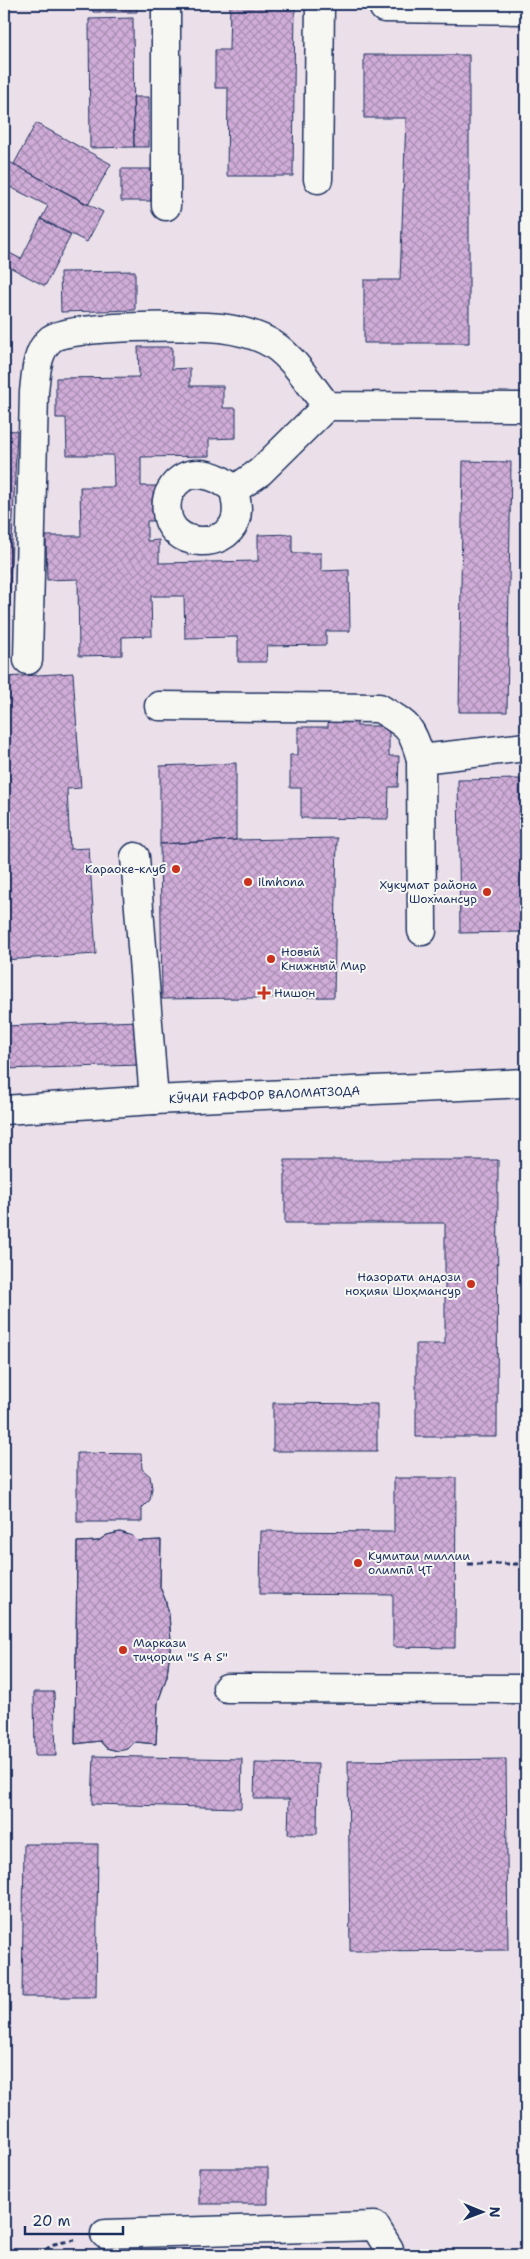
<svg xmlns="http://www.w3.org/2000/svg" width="530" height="2259" viewBox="0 0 530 2259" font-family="'Shantell Sans',sans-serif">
  <defs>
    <pattern id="building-cross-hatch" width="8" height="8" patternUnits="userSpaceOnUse" patternTransform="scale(1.25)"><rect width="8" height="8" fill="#d0add8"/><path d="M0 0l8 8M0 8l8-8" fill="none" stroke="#a88db2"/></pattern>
  </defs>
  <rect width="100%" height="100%" fill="#ebe0ea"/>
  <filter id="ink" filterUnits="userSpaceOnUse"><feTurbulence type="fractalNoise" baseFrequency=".02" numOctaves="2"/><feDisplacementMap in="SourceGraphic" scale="10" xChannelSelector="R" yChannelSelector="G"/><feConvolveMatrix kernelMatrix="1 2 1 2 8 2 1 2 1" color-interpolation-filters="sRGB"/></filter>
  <g filter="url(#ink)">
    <path fill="url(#building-cross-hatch)" stroke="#1b2f5e" d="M93 4H136L137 12H93Z
      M230 4H295L293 176H227L228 88H215V50H229Z
      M133 18 134 147 90 148 89 19Z
      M364 55H469V343H364V280H400L406 118H364Z
      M133 97H149V147H134Z
      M36 123 111 164 88 205 14 164Z
      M4 159 103 212 87 242 41 219 48 206 4 184Z
      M121 169H151V201H121Z
      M41 219 71 235 45 286 4 264V250L21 259Z
      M135 271V310L61 312 60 272Z
      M138 347H172V369L190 368V386H223V408H236V438L209 439V456L141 457V486H160L161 521H147V541L159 540V563L258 561V535L292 534V553H321V571L349 570 350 631H326V645L267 646 266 662H238V637L185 638 184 596H151L152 636 122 637V655L79 656 78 579 47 580 46 536H81L80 487H114L113 455H67L66 418H56V378L139 377Z
      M4 430 17 431 7 653H4Z
      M463 461 511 462 507 712H459Z
      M73 673 81 788 67 789 70 849 89 848 96 954 4 960V677Z
      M328 717H357V726H389V756H399L398 787H389L388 819 301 818V788H290V755H298V727H328Z
      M236 763V840L160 844V766Z
      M520 779 522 932 460 933 458 780Z
      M337 838 334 997 162 999 160 844 236 840Z
      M139 1021 140 1065 4 1069V1026Z
      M285 1160H498L497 1437H416V1344H445V1223H285Z
      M273 1403 377 1404V1451H273Z
      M77 1453 141 1454 142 1469 150 1476 152 1488 150 1500 142 1508V1522H77Z
      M394 1478H456L455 1648 393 1647V1595L260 1594 261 1531 394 1532Z
      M120 1532 133 1536 138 1541 161 1540 160 1587 165 1599 169 1614 171 1641 167 1676 158 1702 156 1744 135 1742 127 1749 118 1751 106 1748 100 1741 75 1744 77 1542 98 1541 107 1535Z
      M120 1532 133 1536 138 1541 161 1540 160 1587 165 1599 169 1614 171 1641 167 1676 158 1702 156 1744 135 1742 127 1749 118 1751 106 1748 100 1741 75 1744 77 1542 98 1541 107 1535Z
      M34 1692H54L56 1756H35Z
      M94 1756 242 1759 241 1808 92 1804Z
      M506 1759 508 1950 350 1951 348 1761Z
      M255 1763 318 1764 317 1834H288L289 1799H254Z
      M24 1844H98L96 1997H22Z
      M199 2168H268V2204H199Z"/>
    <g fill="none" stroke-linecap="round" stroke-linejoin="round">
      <defs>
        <g id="minor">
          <path d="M384 8 526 10"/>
          <path d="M318 179 320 4"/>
          <path d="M166 206V4"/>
          <path d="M234 490C217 474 186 464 171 490 167 496 166 505 167 512 170 548 225 550 235 521 239 511 236 500 234 490L260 472 327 406"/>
          <path d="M28 660 34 392C36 375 36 351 51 339 69 325 194 325 221 328 236 330 251 333 265 340 291 352 309 384 327 406L526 407"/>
          <path d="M159 706 379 708C408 726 411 725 421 759"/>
          <path d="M135 857 154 1100"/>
          <path d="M422 931 421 759 526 747"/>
          <path id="s1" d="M4 1110 154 1100 526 1083"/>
          <path d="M227 1688 526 1689"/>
          <path d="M105 2234 375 2226 389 2249V2255"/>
        </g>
      </defs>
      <use href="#minor" stroke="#1b2f5e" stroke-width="31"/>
      <path stroke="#1b2f5e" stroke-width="3" stroke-dasharray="5 4" stroke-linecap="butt" d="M468 1564H526
        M38 2255 54 2244 75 2240"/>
      <use href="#minor" stroke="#f6f6f2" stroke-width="28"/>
    </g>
  </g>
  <g fill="#c8321e" stroke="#f6f6f2" stroke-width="2">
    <circle cx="176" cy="869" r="5"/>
    <circle cx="248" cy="882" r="5"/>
    <circle cx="487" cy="892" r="5"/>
    <circle cx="271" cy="959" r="5"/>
    <path d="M261.5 985.5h5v5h5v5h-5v5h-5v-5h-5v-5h5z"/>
    <circle cx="471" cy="1284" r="5"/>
    <circle cx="358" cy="1563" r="5"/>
    <circle cx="123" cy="1650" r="5"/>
  </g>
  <g text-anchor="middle" stroke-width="4" stroke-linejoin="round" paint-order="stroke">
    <g font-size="12" fill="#1b2f5e" stroke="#f6f6f2" text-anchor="start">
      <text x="166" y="873" text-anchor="end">Караоке-клуб</text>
      <text x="258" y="886">ilmhona</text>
      <text x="477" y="889" text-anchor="end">Хукумат района<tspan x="477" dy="14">Шохмансур</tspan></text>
      <text x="281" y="956">Новый<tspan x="281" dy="14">Книжный Мир</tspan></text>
      <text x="274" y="997">Нишон</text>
      <text x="461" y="1281" text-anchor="end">Назорати андози<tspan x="461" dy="14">ноҳияи Шоҳмансур</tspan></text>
      <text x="368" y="1560">Кумитаи миллии<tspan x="368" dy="14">олимпӣ ҶТ</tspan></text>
      <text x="133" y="1647">Маркази<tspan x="133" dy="14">тиҷории "S A S"</tspan></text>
    </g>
    <g font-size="12" fill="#1b2f5e" stroke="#f6f6f2">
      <text dy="4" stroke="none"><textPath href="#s1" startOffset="261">КӮЧАИ ҒАФФОР ВАЛОМАТЗОДА</textPath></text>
    </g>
  </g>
  <rect width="530" height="2259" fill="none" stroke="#f6f6f2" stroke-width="20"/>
  <rect x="10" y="10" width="510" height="2239" fill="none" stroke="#1b2f5e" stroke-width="2" filter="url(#ink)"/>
  <g transform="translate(482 2212) rotate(91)" stroke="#f6f6f2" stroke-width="4" paint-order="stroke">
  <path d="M0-4L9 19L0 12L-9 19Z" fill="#1b2f5e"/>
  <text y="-8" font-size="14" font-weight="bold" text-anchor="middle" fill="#1b2f5e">N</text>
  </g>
  <path d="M25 2226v8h98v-8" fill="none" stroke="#1b2f5e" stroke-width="2.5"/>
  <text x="32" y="2226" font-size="15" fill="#1b2f5e" stroke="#f6f6f2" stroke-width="4" paint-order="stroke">20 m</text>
</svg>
